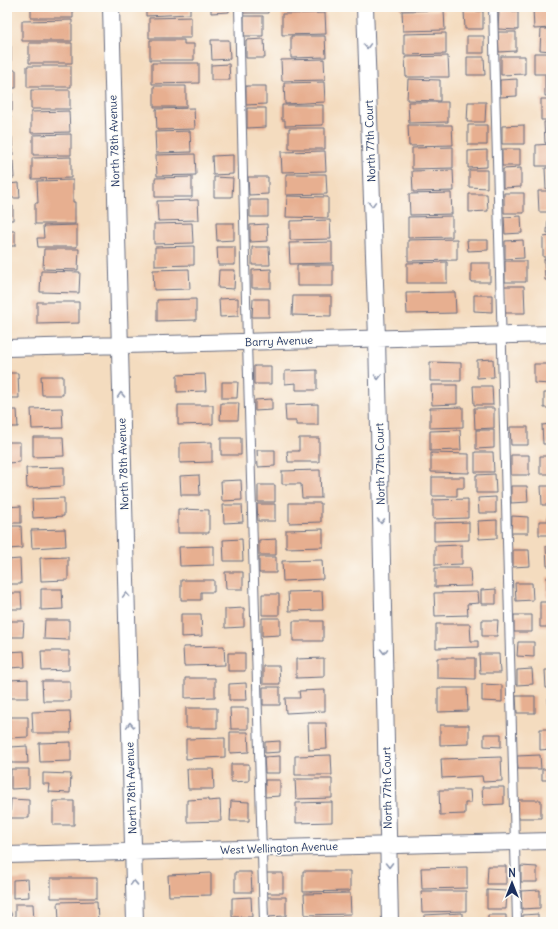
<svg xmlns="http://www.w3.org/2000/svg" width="558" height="929" viewBox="0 0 558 929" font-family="Delius,sans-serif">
  <rect width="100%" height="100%" fill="#fdfcf7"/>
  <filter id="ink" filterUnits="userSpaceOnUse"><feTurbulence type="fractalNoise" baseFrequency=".025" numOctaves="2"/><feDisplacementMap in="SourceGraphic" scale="8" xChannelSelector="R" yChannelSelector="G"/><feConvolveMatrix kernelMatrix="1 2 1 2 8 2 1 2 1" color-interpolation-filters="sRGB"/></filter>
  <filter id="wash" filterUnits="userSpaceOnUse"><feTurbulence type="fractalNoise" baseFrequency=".012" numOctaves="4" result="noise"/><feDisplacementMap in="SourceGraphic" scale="16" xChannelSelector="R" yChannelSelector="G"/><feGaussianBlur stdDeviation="0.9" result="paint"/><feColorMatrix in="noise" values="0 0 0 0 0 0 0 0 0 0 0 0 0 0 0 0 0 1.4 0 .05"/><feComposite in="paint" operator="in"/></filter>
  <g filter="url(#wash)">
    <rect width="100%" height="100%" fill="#f4dcbf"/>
    <g id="blocks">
      <path fill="#e7af90" d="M31 7H73V18H31Z
        M146 7H190V14L146 16Z
        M211 7H229V12L211 13Z
        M243 7H268V13H243Z
        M291 7H327V11L291 12Z
        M400 7H436V8L400 9Z
        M551 8V28L534 29 533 9Z
        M444 10 445 30 403 31 402 11Z
        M464 11H483V29H465Z
        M499 11H518V30L498 29Z
        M325 13 326 34 282 35V14Z
        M244 16H263V36H244Z
        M191 17V38H149V18Z
        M72 20V41H22V21Z
        M7 24H9V42H7Z
        M541 29H551V51L540 50Z
        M498 32H516V51L499 52Z
        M446 33V54L404 55V34Z
        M291 36H325L326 57 291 58Z
        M467 36H484V53H467Z
        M264 39 265 58H246V40Z
        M150 40H184V44H194V60H150Z
        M211 40H229L230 59 212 60Z
        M29 43H72V63H29Z
        M7 46H11V65H7Z
        M534 53H551V74H534Z
        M448 56 449 77H406L405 57Z
        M501 56H525V74L501 75Z
        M467 57H484L485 75H467Z
        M324 59 325 80 282 81 281 60Z
        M152 63H199V83L152 84Z
        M229 64 230 80H211V65Z
        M27 66H71V87H27Z
        M7 70H16V88H7Z
        M545 75H551V96H545Z
        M408 79 440 80V101L407 100Z
        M517 79V96L500 97V80Z
        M324 82 325 102 285 104 284 83Z
        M154 86H186V107H154Z
        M246 86H266V104L246 105Z
        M12 90V111H7V91Z
        M31 90H70V109H31Z
        M541 99H551V120H541Z
        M408 102H448V122L409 123Z
        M468 102H486L485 122H467Z
        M282 105H323V125L285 126V120H282Z
        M194 108 195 129 157 130 156 109Z
        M247 108H266V127L247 128Z
        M69 111 70 132 31 133V112Z
        M7 116H11V134H7Z
        M544 122H551V143H545Z
        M408 125H452L453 145 409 146Z
        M468 125H487V145H468Z
        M524 125V144H502V126Z
        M289 128H325V149H289Z
        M190 131 191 152 156 153 155 132Z
        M71 134V155H33V135Z
        M12 137 13 155H7V138Z
        M551 144V166H536V145Z
        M453 147V168L412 169V148Z
        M502 149H520V166H502Z
        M487 150V167L468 168V151Z
        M325 151 326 171 282 172 281 152Z
        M195 154 196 175 157 176 156 155Z
        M233 155V174L213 175 212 156Z
        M71 157V178L32 179V158Z
        M7 161H13L14 178H7Z
        M521 168V187L503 188V169Z
        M545 168H551V189H546Z
        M453 170 454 191 413 192 412 171Z
        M469 170H487V188L469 187Z
        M286 174H326L327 194 286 195Z
        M192 177V197H155V178Z
        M214 177 233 178 232 197H214Z
        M248 177H268V194L249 195Z
        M73 180V202H75V224H35V203H38L37 181Z
        M19 183 20 198H7V184Z
        M538 191H551V212H539Z
        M451 193 452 214 410 215 409 194Z
        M504 193H524V213H504Z
        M469 194H487L488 211 469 212Z
        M287 196 328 197V218L286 217Z
        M198 200 199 220 158 221 157 201Z
        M250 200H268V217H250Z
        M7 206H13V220H7Z
        M548 213H551V233H547Z
        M452 216V237L408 238V217Z
        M521 216 522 233 505 234 504 217Z
        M330 220 331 239 290 240V221Z
        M192 223 193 243 154 244V224Z
        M216 223H234V240L217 241Z
        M267 224 268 241 250 242V225Z
        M77 225V247H38L37 238H44L43 226Z
        M7 231H15V246H7Z
        M551 236V257H543V237Z
        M457 239V260L408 261V240Z
        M467 240H488V250L468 251Z
        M523 240 524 258 505 259V241Z
        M332 242V263L290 264 289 243Z
        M194 246V265L155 266V247Z
        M217 247H235V265H218Z
        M252 247H269L270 265H252Z
        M44 249H79L78 270 43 269Z
        M544 259H551V280H545Z
        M505 261H526V282H505Z
        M447 262V283H407V263Z
        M471 263H490V282H471Z
        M297 265H333V286H297Z
        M189 269 190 289 154 290 153 270Z
        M271 269V288H252V270Z
        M219 270H235L234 289 218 288Z
        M41 271 80 272 79 293 40 292Z
        M504 286H524L525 313H504Z
        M455 292 456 313 407 314 406 293Z
        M474 295H492V312L474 311Z
        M293 296H331V316L292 315Z
        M238 298V316L220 317 219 299Z
        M196 299V320L157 321V300Z
        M253 299H269V317H252Z
        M37 302H79V323L37 324Z
        M493 359 494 377 477 378V360Z
        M430 362 461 363V381H430Z
        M534 364H551V384L534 383Z
        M254 366H271V384H254Z
        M317 370V390H296V383L285 384V371Z
        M7 373H18L19 398H7Z
        M205 374 206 391 177 392V375Z
        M41 376H63V395H42Z
        M222 382H238L237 398H222Z
        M431 385H457V404L432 405Z
        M473 386H492L493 405H474Z
        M544 393H551V408H544Z
        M272 399V410L255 411V400Z
        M221 403H239L238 420H220Z
        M318 404V425H296V421H286L285 405Z
        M178 405H213V424L178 425Z
        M463 407V427L430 428V408Z
        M62 408 63 428 32 429 31 409Z
        M474 408H494V428L475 429Z
        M7 410H17L18 427H7Z
        M551 424V444H543L542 425Z
        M510 427H528V445H511Z
        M460 430 461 450 430 451V431Z
        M476 430H494V448L476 449Z
        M33 437H63L64 456 33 457Z
        M221 438H241V455H221Z
        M299 438H319V462H288L287 451H299Z
        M7 442H20V462L7 463Z
        M212 442V462L180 463V443Z
        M257 450H275V466L258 467Z
        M475 452H493L494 472H475Z
        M431 453 469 454V473L431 472Z
        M511 455H529V475H511Z
        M540 456H551V474H540Z
        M64 467V486L27 488 26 468Z
        M320 470 321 498H302L301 484H282V471Z
        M495 474 496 493H476V475Z
        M199 475 200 495H181L180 476Z
        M432 477H464V488H457V496H432Z
        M241 480 242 500 222 501 221 481Z
        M258 485H275V502H258Z
        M511 486H527L528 502 511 503Z
        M541 486H551V505H542Z
        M496 497V513H479L478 498Z
        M64 498V516L33 518 32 499Z
        M468 499V518L433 519V500Z
        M289 503H321V522L289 523Z
        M257 504H275V521H258Z
        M223 505H242L243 522 224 523Z
        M21 506V523H7V507Z
        M178 509 209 510V533H178Z
        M512 516 528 517V533H511Z
        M548 516H551V535H539V521H548Z
        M497 520V538L479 539 478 521Z
        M469 522V540L434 541V523Z
        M7 526H21L22 548 8 549Z
        M65 529 66 546 32 548 31 530Z
        M323 529V547L286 548V530Z
        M242 539 243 561H224L223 540Z
        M276 539V555H259V540Z
        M462 545V564L435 565V546Z
        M214 546V565L180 566 179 547Z
        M546 546H551V566H547Z
        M513 550H529L530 566 513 567Z
        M68 557V580L41 581 40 558Z
        M259 557H276V573H259Z
        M20 559 21 584H7V560Z
        M322 560 323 579 283 581 282 561Z
        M435 568H470L471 586 435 587Z
        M225 572H243V589H226Z
        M547 577H551V597H547Z
        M181 580H214V592H201V600H181Z
        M515 583H532L533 600 516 601Z
        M41 589H62L63 609 41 610Z
        M496 589V604H481V590Z
        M322 591 323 610 289 611 288 592Z
        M478 592 479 603 467 604 468 615 435 616 434 593Z
        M7 593H21L22 609H7Z
        M262 594H279V615H262Z
        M540 602H551V627H540Z
        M244 608V627L225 628V609Z
        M181 614H201L202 636 181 637Z
        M514 615H532V632H514Z
        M262 618H280V635L262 636Z
        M45 620H69V640L44 639Z
        M482 620H498L497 636H482Z
        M8 621H24L23 637H7Z
        M293 621H323V641H293Z
        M436 624H470L471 641H478V647L436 648Z
        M518 642H534V657L517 656Z
        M224 646 225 665 184 666 183 647Z
        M24 651 25 667 9 668 8 652Z
        M41 651H69V670L42 671Z
        M228 653H245V671H228Z
        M479 654H499L500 673H480Z
        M324 658V677L296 678V659Z
        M437 658H475V679L437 678Z
        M263 666H279L280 684H263Z
        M532 669 533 684 517 685V670Z
        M545 670H551V688H546Z
        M185 678H215V697L185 698Z
        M28 679V698H10V680Z
        M42 681H70V701H43Z
        M246 683 247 700H229V684Z
        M482 684 502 685V702L482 701Z
        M263 687H280V705H263Z
        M438 688H467L468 711 438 712Z
        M325 690V711L286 713 285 698H300L299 691Z
        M516 696H535V713H517Z
        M548 698H551V718H549Z
        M186 708H217V728H186Z
        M230 708H248V729H231Z
        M70 711 71 733H33L32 712Z
        M9 717H28V737L9 738Z
        M308 723H326L327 749 309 750Z
        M440 725H469V744L440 745Z
        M540 729H551V749L540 750Z
        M230 732H248L249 752 230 753Z
        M484 734H501V747L484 746Z
        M225 738V757L186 759V739Z
        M280 741V752L265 753V742Z
        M71 742V761L40 762 39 743Z
        M27 746 28 763H11V747Z
        M331 755 332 775H295V756Z
        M540 755 541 769H518L517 756Z
        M280 756V773H265L264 757Z
        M501 757 502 781 483 782 482 776 442 778 441 759Z
        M231 764H249V781L231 782Z
        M11 769H29V788L11 789Z
        M187 769H213L214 789H188Z
        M542 769H551V780H542Z
        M43 773 71 774 70 793 49 792 50 784H43Z
        M295 779H332V798L296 799Z
        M265 780H280V796L265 797Z
        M482 787H504V804L483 805Z
        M439 790H470L471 803H465V814L440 815Z
        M11 799 29 800V818H10Z
        M208 799V801L220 800 221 821 187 822V800Z
        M518 800H541V818H518Z
        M53 801H74V825H53Z
        M231 801 249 802V821H230Z
        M332 802V822L296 823V803Z
        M488 866H506V884H487Z
        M521 866 537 867V882H521Z
        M467 867V888L422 889 421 868Z
        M303 871H350V891L303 892Z
        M235 872H251L252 892H235Z
        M211 873V895L169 896 168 875Z
        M266 873H283V893H266Z
        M51 878H97V898H51Z
        M28 879 29 897 13 898V880Z
        M487 890 507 891 506 909H487Z
        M540 890V908L522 909 521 891Z
        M421 891H466V911L422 912Z
        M350 893 351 914 305 915 304 894Z
        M251 897 252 917H232V898Z
        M267 897H286V916L268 917Z
        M97 901 98 921H59L58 902Z
        M15 904H33L34 922H15Z
        M462 913V922H424V915Z
        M538 914V922H523V915Z
        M488 915H506V922H488Z
        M313 917H351V922H313Z
        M213 919V922H170V921Z"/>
    </g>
  </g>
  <g filter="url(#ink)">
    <use href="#blocks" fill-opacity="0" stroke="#676c80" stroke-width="1"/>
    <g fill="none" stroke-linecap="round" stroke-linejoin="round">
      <defs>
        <path id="service" d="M239 7 247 342 264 922
          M493 7 517 922
          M7 915V922"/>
        <path id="minor" d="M111 7 135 922
          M365 7 377 338 390 922
          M7 348 551 334
          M7 855 551 841"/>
      </defs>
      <use href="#service" stroke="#676c80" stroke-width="10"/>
      <use href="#minor" stroke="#676c80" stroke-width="18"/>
      <use href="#service" stroke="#fff" stroke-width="8"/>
      <use href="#minor" stroke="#fff" stroke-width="16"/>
    </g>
    <defs><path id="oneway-chevron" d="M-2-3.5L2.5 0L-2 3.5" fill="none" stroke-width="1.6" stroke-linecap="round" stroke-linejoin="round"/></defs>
    <g stroke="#8d97ae">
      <use href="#oneway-chevron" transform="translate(367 46) rotate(88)"/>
      <use href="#oneway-chevron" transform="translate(372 204) rotate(88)"/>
      <use href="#oneway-chevron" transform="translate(378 377) rotate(89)"/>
      <use href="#oneway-chevron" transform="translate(121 395) rotate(-92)"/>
      <use href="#oneway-chevron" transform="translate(381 521) rotate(89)"/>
      <use href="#oneway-chevron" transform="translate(126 595) rotate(-92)"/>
      <use href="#oneway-chevron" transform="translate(384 651) rotate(89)"/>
      <use href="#oneway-chevron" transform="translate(130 725) rotate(-92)"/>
      <use href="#oneway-chevron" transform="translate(389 865) rotate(89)"/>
      <use href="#oneway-chevron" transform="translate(134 883) rotate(-92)"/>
    </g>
  </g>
  <g text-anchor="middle" stroke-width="3" stroke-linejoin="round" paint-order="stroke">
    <g font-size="11" fill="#1b2f5e" stroke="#fdfcf7">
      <text transform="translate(114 141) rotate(-92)" y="4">North 78th Avenue</text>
      <text transform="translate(370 141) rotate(-92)" y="4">North 77th Court</text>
      <text transform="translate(279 341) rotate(-2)" y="4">Barry Avenue</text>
      <text transform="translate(123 464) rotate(-92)" y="4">North 78th Avenue</text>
      <text transform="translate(380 464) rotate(-91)" y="4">North 77th Court</text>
      <text transform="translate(131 788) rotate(-92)" y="4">North 78th Avenue</text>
      <text transform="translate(387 788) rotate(-91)" y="4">North 77th Court</text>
      <text transform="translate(279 848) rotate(-2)" y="4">West Wellington Avenue</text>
    </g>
  </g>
  <rect width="558" height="929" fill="none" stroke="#fdfcf7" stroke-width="24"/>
  <g transform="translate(512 883)" stroke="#fdfcf7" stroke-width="3" paint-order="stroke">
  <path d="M0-3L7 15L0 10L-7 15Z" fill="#1b2f5e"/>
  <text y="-6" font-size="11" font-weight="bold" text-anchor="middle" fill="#1b2f5e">N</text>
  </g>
</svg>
